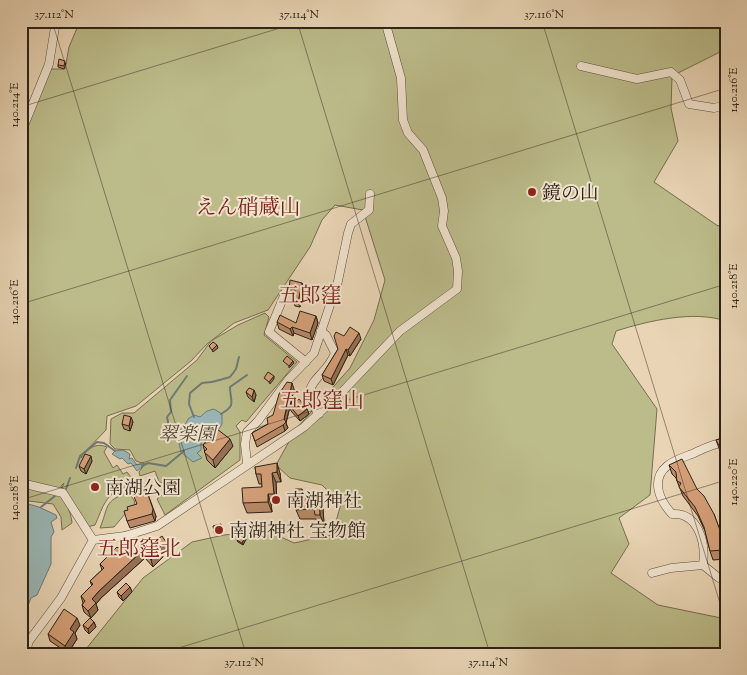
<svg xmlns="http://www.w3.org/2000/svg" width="747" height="675" viewBox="0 0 747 675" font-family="'Sorts Mill Goudy','Noto Serif JP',serif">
  <rect width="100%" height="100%" fill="#e9d5b5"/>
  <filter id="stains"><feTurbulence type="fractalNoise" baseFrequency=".004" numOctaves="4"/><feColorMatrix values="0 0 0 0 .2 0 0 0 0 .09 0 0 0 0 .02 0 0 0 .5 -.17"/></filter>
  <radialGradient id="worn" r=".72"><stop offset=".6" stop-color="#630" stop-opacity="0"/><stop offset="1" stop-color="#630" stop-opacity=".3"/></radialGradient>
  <path fill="#bcbc8a" stroke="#746f50" d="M80 21H726V49L672 76 671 108 678 141 654 182 718 226 726 219V321C693 310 648 321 616 331L612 344 657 409 650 495 619 518 629 544 611 573 658 605 726 619V654H82L143 578 192 542 224 535 268 531 294 543 332 535 341 504 322 485 290 478 276 465 296 429 350 368 374 320 385 280 363 210 335 205 322 220 310 247 268 310 234 323 207 344 191 361 136 406 107 416 106 430 82 455 81 458C88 449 95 442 107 447L104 452 113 468 117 465 123 474 127 472 136 483C131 486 126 487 121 489 104 496 102 510 95 525L87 527 69 496 62 488 64 483 61 486C63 501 71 510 72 523L62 530 61 517 53 504 21 500V114L51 69H65L69 47Z
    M265 313 269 317 264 335 297 362 246 422 242 420 236 426 240 432V460L165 515 157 499 168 490 166 483 159 482 155 471 140 476 139 472 145 464 136 461 130 450 115 449 110 444 111 419 122 413H134L197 360 211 341 238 325Z
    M128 492 134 500 136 509 125 514 114 527 100 528C109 506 103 502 128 492Z"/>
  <path fill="#99b7b6" stroke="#6e7b76" d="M214 409 222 414V424L219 429 201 434V450L197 453 202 458 193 462 181 452 177 434 174 430 183 429 188 419 194 415 200 417 207 411Z
    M123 450 130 454 129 459 132 458 137 465 143 464 142 467 137 471 131 463 128 464 122 458 120 459 112 454 115 451Z
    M21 502 39 507 56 515 57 518 51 522 54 532 51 537V564L37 595 31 598 21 623Z"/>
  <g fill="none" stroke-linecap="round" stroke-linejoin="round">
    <path stroke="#6e7b76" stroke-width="2" d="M221 414C237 405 230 402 230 387L247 375
      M194 417 189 404 190 393 202 383C215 383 218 380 230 377L236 369 239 357
      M176 431 169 427 167 417 171 412 170 400 187 376
      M142 466 148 463 166 466 184 451
      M76 468 80 456 97 442 104 443 115 451
      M66 489 70 478
      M41 507 55 496"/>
    <defs>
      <path id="minor" d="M581 66 637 79 671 72 680 80 689 104 714 108 726 105
        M21 133 49 64 56 21
        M286 291 269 332 306 362
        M319 414C294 383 326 379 335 353L326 335 321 331
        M247 463 245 444 247 432 258 421 289 379 314 353 338 281 348 233 351 224 369 210 370 194
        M21 483 63 493 93 540 61 598 29 641 25 654
        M93 540 125 536 157 526 304 427 343 391 400 331 457 289 458 271 456 258 442 226 444 211 442 198 423 150 408 133 403 120 401 78 385 21
        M703 565C706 542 698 512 672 514 660 501 650 480 667 466 674 460 684 457 692 454 703 449 714 443 726 442
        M652 573 671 568 703 565 719 578H726
        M34 653 35 654"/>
    </defs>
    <use href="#minor" stroke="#5c4f3e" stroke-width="9"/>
    <use href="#minor" stroke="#f1e4cf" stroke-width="8"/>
  </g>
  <path fill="#b88a68" stroke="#2d2217" d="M66 63 64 69 58 67V65Z
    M302 283 304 288 300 307 295 306 293 301 294 294H291L289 289Z
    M316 316 318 323 312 340 294 333 293 336 279 329 277 322 296 323Z
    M344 336 361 339 350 356 348 355 333 385 324 381 322 375 338 349Z
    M294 389 291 405 307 409 309 414 300 421 291 411 290 407 286 423 288 428 285 431 257 447 252 433 268 424 273 415Z
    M246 392 256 395 254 402 248 397Z
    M133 422 130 431 124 429 122 424Z
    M202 437 233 446 215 468 207 460 203 445 205 443Z
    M726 437V474L720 457V451L716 440Z
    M92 461 86 474 81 471 79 466Z
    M669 465 697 489 724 542 726 559 713 560 710 551 705 531 698 516 683 496 677 481 676 478 672 474Z
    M255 467 280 473 281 482H276L277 504H271L272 512 247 513 243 503 262 487V484H259L256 474Z
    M302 489 305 497H306L307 499 323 508 324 524 318 525 316 519H300L296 510Z
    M137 504 156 516 155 521 130 528 127 521 128 510Z
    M222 527 223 533 215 534 214 532Z
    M246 539 243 545 238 542 237 540Z
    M118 548 132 551 146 548 169 549 162 555 163 557 153 567 145 558 101 598 96 604 98 610 91 618 84 612 82 605 83 603 81 596 92 586 90 581 102 570 100 564Z
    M130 587 132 592 123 601 119 597 117 592Z
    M94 622 96 627 89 634 85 630 83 625Z
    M80 625 75 633 77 639 68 653 50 641 48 634Z"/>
  <path fill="#967155" stroke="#2d2217" d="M302 283 304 288 300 307 298 302Z
    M316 316 318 323 312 340 310 333Z
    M292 327 294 333 293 336 290 329Z
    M359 333 361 339 350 356 348 350Z
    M217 345 218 348 213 352 212 350Z
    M346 349 348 355 333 385 331 379Z
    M293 361 294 363 289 368V366Z
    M274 376V379L270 384 269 382Z
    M292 383 294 389 286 423 288 428 285 431 283 425Z
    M254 390 256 395 254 402 252 397Z
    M307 409 309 414 300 421 298 416Z
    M131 417 133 422 130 431 129 426Z
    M230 439 233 446 215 468 213 460Z
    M91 456 92 461 86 474 84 469Z
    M277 463 280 473 281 482 277 472Z
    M272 473 276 482 277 504 274 494Z
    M146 489 156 516 155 521 152 514Z
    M268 494 271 504 272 512 268 502Z
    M319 498 323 508 324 524 320 515Z
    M714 514 724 542 726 559 723 550Z
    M245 537 246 539 243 545 242 543Z
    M166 542 169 549 162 555 163 557 153 567 151 560 158 548Z
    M142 551 145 558 101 598 96 604 98 610 91 618 88 611 92 599 99 591Z
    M130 587 132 592 123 601 121 596Z
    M77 618 80 625 75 633 77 639 68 653 65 646 70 629Z
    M94 622 96 627 89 634 88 629Z"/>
  <path fill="#d6a179" stroke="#2d2217" d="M59 59 65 61 64 66 58 65Z
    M290 280 302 283 298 302 293 301 295 290 289 289Z
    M300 311 316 316 310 333 292 327 290 329 277 322 280 315 296 323Z
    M350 327 359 333 348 350 346 349 331 379 322 375 338 349 334 336 336 332 344 336Z
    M213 342 217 345 212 350 209 346Z
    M287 356 293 361 289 366 283 361Z
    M268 372 274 376 269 382 264 378Z
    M287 382 292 383 284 419 286 422 283 425 255 441 252 433 268 424 267 418 273 415 279 394Z
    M249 388 254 390 252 397 246 392Z
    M299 399 307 409 298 416 290 406Z
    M124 415 131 417 129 426 122 424Z
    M213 426 230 439 213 460 204 452 207 449 203 445 207 441 202 437Z
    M726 437V466L723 465 724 458 720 457V447L716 440Z
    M85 454 91 456 84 469 79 466Z
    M682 459 697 489 704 496 714 514 721 533 723 550 710 551 704 527 695 507 679 487 681 483 677 481 676 472 669 465Z
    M277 463V472L272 473 274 494H268V502L243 503 242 488 262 487 261 474H256L255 467Z
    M146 489 153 509 152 514 127 521 124 511 128 510 127 507 137 504 133 494Z
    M295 489H302V497H306V499L319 498 320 515H315L314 509 296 510Z
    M221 524 222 531 214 532 213 526Z
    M240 534 245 537 242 543 237 540Z
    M162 536 166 542 158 548 160 550 151 560 142 551 99 591 92 599 96 603 88 611 82 605 85 601 81 596 93 584 90 581 104 568 100 564 117 547 118 548 125 543 132 551 143 543 146 548Z
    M126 583 130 587 121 596 117 592Z
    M64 609 77 618 70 629 74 632 65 646 48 634Z
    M90 618 94 622 88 629 83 625Z"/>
  <path fill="none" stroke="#2d2217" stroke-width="1" stroke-opacity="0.45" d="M52 21 246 654M297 21 490 654M542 21 726 623M21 107 303 21M21 304 726 88M21 500 726 284M159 654 726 480"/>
  <g fill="#8f2418" stroke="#f1e4cf" stroke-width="2">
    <circle cx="532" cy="192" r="5"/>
    <circle cx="95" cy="487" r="5"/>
    <circle cx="276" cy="500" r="5"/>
    <circle cx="219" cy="530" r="5"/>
  </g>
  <g text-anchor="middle" stroke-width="4" stroke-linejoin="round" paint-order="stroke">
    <g font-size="19" fill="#2d2217" stroke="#f1e4cf" text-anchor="start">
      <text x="542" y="199">鏡の山</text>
      <text x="105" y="494">南湖公園</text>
      <text x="286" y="507">南湖神社</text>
      <text x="229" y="537">南湖神社 宝物館</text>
    </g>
    <g font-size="19" font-style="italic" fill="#514834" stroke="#f1e4cf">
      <text x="187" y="440">翠楽園</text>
    </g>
    <g font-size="21" fill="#7a1f14" stroke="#f1e4cf">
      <text x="248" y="214">えん硝蔵山</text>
      <text x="310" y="302">五郎窪</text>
      <text x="322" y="407">五郎窪山</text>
      <text x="139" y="555">五郎窪北</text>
    </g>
  </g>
  <rect width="747" height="675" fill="none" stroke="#e9d5b5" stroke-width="55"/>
  <rect x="28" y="28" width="692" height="620" fill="none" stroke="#2d2217" stroke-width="2"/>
  <g font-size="12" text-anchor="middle" fill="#2d2217">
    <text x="54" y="18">37.112°N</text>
    <text x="299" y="18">37.114°N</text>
    <text x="544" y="18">37.116°N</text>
    <text transform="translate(733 90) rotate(-90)" y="4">140.216°E</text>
    <text transform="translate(14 105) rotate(-90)" y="4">140.214°E</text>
    <text transform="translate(733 286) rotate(-90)" y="4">140.218°E</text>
    <text transform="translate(14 302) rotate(-90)" y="4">140.216°E</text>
    <text transform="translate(733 482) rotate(-90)" y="4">140.220°E</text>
    <text transform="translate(14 498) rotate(-90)" y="4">140.218°E</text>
    <text x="244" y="666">37.112°N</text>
    <text x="488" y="666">37.114°N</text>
  </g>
  <rect width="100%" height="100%" filter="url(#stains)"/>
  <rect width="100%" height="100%" fill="url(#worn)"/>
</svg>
